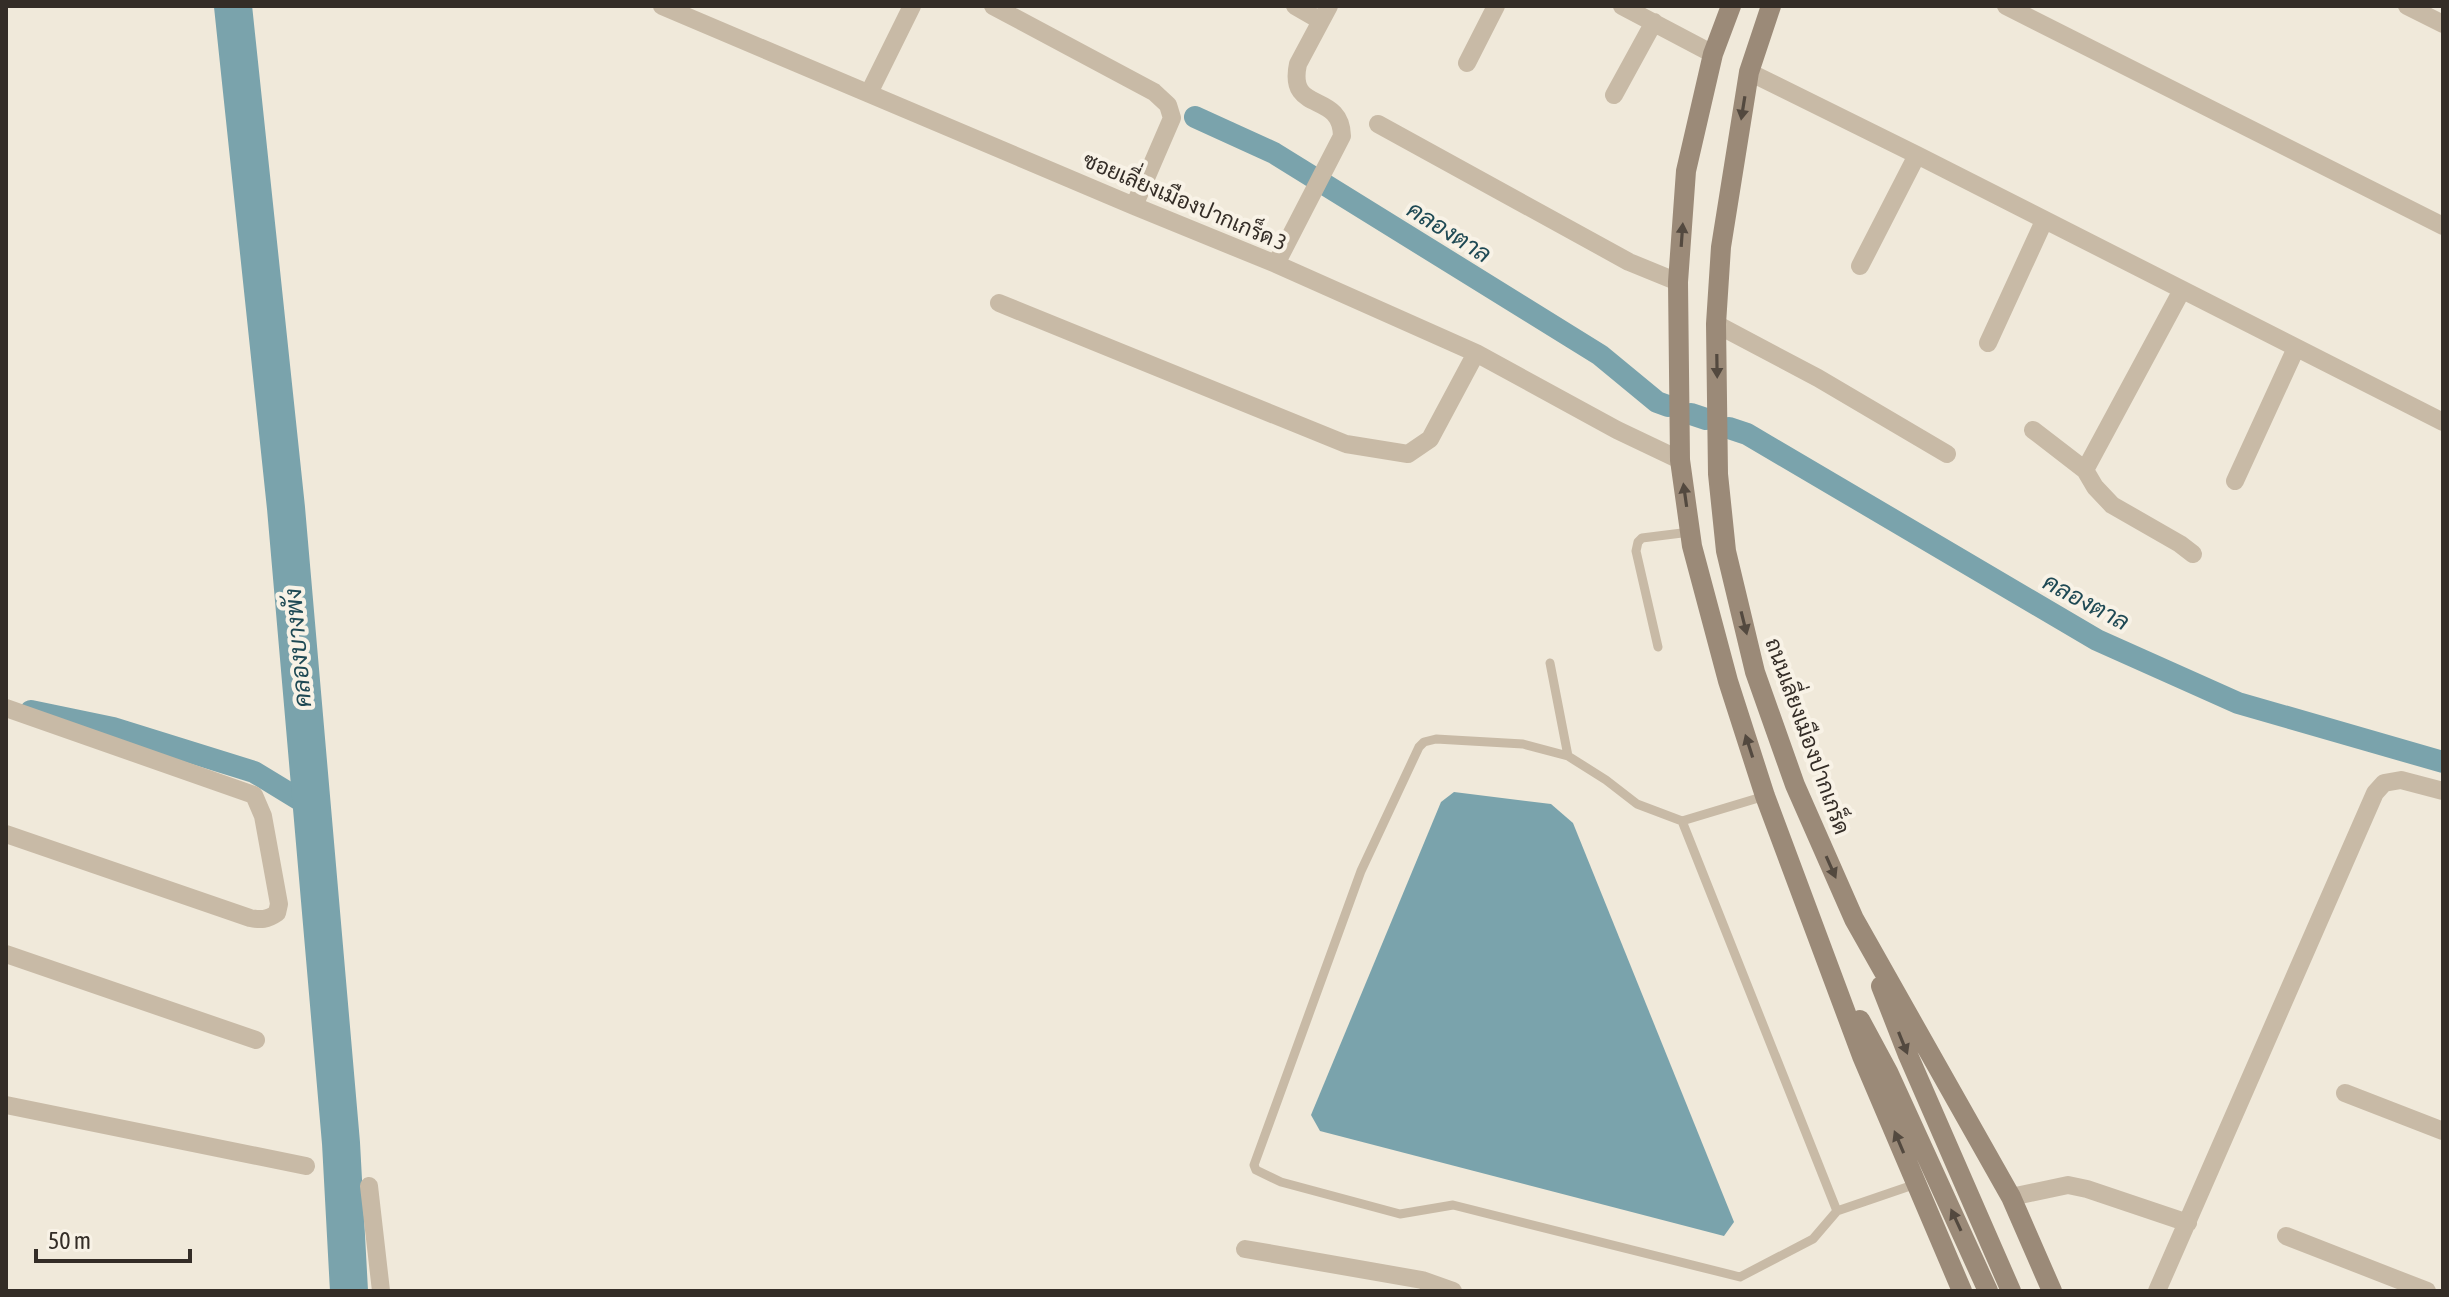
<svg xmlns="http://www.w3.org/2000/svg" width="2449" height="1297" viewBox="0 0 2449 1297" font-family="'Asap Condensed',Sarabun,sans-serif">
  <rect width="100%" height="100%" fill="#f0e9da"/>
  <path fill="#7aa3ac" d="M1454 792 1551 804 1573 823 1734 1222 1724 1236 1320 1131 1311 1115 1441 802Z"/>
  <g fill="none" stroke-linecap="round" stroke-linejoin="round">
    <path stroke="#7aa3ac" stroke-width="22" d="M1195 117 1274 153 1600 355 1657 402 1668 406
      M1691 414 1706 419
      M1729 428 1747 434 2097 640 2238 703 2443 762
      M31 711 113 728 254 772 310 806"/>
    <path stroke="#7aa3ac" stroke-width="38" d="M233 6 286 508 341 1143 349 1291"/>
    <path stroke="#c8baa6" stroke-width="9" d="M1658 647 1636 551 1638 542 1642 538 1690 532
      M1550 663 1568 756
      M1765 796 1682 821 1637 804 1606 780 1568 756 1523 744 1436 739 1424 742 1419 747 1361 871 1254 1165 1256 1170 1281 1182 1400 1214 1453 1205 1740 1277 1813 1239 1837 1211 1916 1184
      M1682 821 1837 1211"/>
    <path stroke="#c8baa6" stroke-width="18" d="M662 6 1134 206 1276 264 1476 353 1617 430 1680 460
      M993 6 1154 92 1168 105 1172 118 1134 206
      M1295 6 1321 21
      M1622 6 1713 54
      M2006 6 2443 226
      M2407 6 2443 24
      M1467 63 1496 6
      M1749 72 1917 155 2443 422
      M869 93 912 6
      M1614 95 1654 22
      M1378 124 1629 262 1678 282
      M1276 264 1342 136C1341 90 1287 115 1298 64L1329 6
      M1860 266 1917 155
      M2182 290 2085 470 2095 487 2112 505 2180 544 2193 554
      M999 303 1346 444 1408 454 1430 439 1476 353
      M1716 324 1818 378 1947 454
      M1988 343 2044 221
      M2033 430 2085 470
      M2235 481 2296 348
      M6 708 254 795 263 816 279 904 277 913C267 920 261 920 250 918L6 834
      M6 954 256 1040
      M2345 1093 2443 1131
      M6 1105 306 1166
      M369 1186 381 1291
      M2011 1197 2068 1185 2087 1189 2188 1223
      M2286 1236 2427 1291
      M1245 1249 1422 1280 1453 1291
      M2157 1291 2375 793 2384 783 2401 780 2443 791"/>
    <path stroke="#9b8a78" stroke-width="20" d="M1731 6 1713 54 1686 171 1678 282 1680 460 1692 546 1728 681 1765 796 1862 1056 1962 1291
      M1771 6 1749 72 1721 247 1716 324 1718 474 1726 551 1755 672 1795 785 1854 919 2011 1197 2052 1291
      M1881 986 1908 1055 2011 1291
      M1860 1020 1888 1072 1988 1291"/>
  </g>
  <defs><path id="oneway-solid" d="M-6-.8H1V-3.2L6.5 0L1 3.2V.8H-6Z" transform="scale(2)"/></defs>
  <g fill="#53493f">
    <use href="#oneway-solid" transform="translate(1743 108) rotate(99)"/>
    <use href="#oneway-solid" transform="translate(1682 235) rotate(-86)"/>
    <use href="#oneway-solid" transform="translate(1717 366) rotate(89)"/>
    <use href="#oneway-solid" transform="translate(1685 495) rotate(-98)"/>
    <use href="#oneway-solid" transform="translate(1744 623) rotate(76)"/>
    <use href="#oneway-solid" transform="translate(1749 746) rotate(-108)"/>
    <use href="#oneway-solid" transform="translate(1831 867) rotate(66)"/>
    <use href="#oneway-solid" transform="translate(1903 1043) rotate(68)"/>
    <use href="#oneway-solid" transform="translate(1899 1142) rotate(-113)"/>
    <use href="#oneway-solid" transform="translate(1956 1220) rotate(-115)"/>
  </g>
  <g text-anchor="middle" stroke-width="8" stroke-linejoin="round" paint-order="stroke">
    <g font-size="22" fill="#342d27" stroke="#f8f2e6">
      <text transform="translate(1185 201) rotate(23)" y="8">ซอยเลี่ยงเมืองปากเกร็ด 3</text>
      <text transform="translate(1808 736) rotate(70)" y="8">ถนนเลี่ยงเมืองปากเกร็ด</text>
    </g>
    <g font-size="24" font-style="italic" fill="#1e4954" stroke="#f8f2e6">
      <text transform="translate(1449 232) rotate(32)" y="8">คลองตาล</text>
      <text transform="translate(2086 602) rotate(28)" y="8">คลองตาล</text>
      <text transform="translate(298 648) rotate(-95)" y="8">คลองบางพัง</text>
    </g>
  </g>
  <rect width="2449" height="1297" fill="none" stroke="#342d27" stroke-width="16"/>
  <path d="M36 1249v12h154v-12" fill="none" stroke="#342d27" stroke-width="4"/>
  <text x="48" y="1249" font-size="24" fill="#342d27" stroke="#f8f2e6" stroke-width="6" paint-order="stroke">50 m</text>
</svg>
